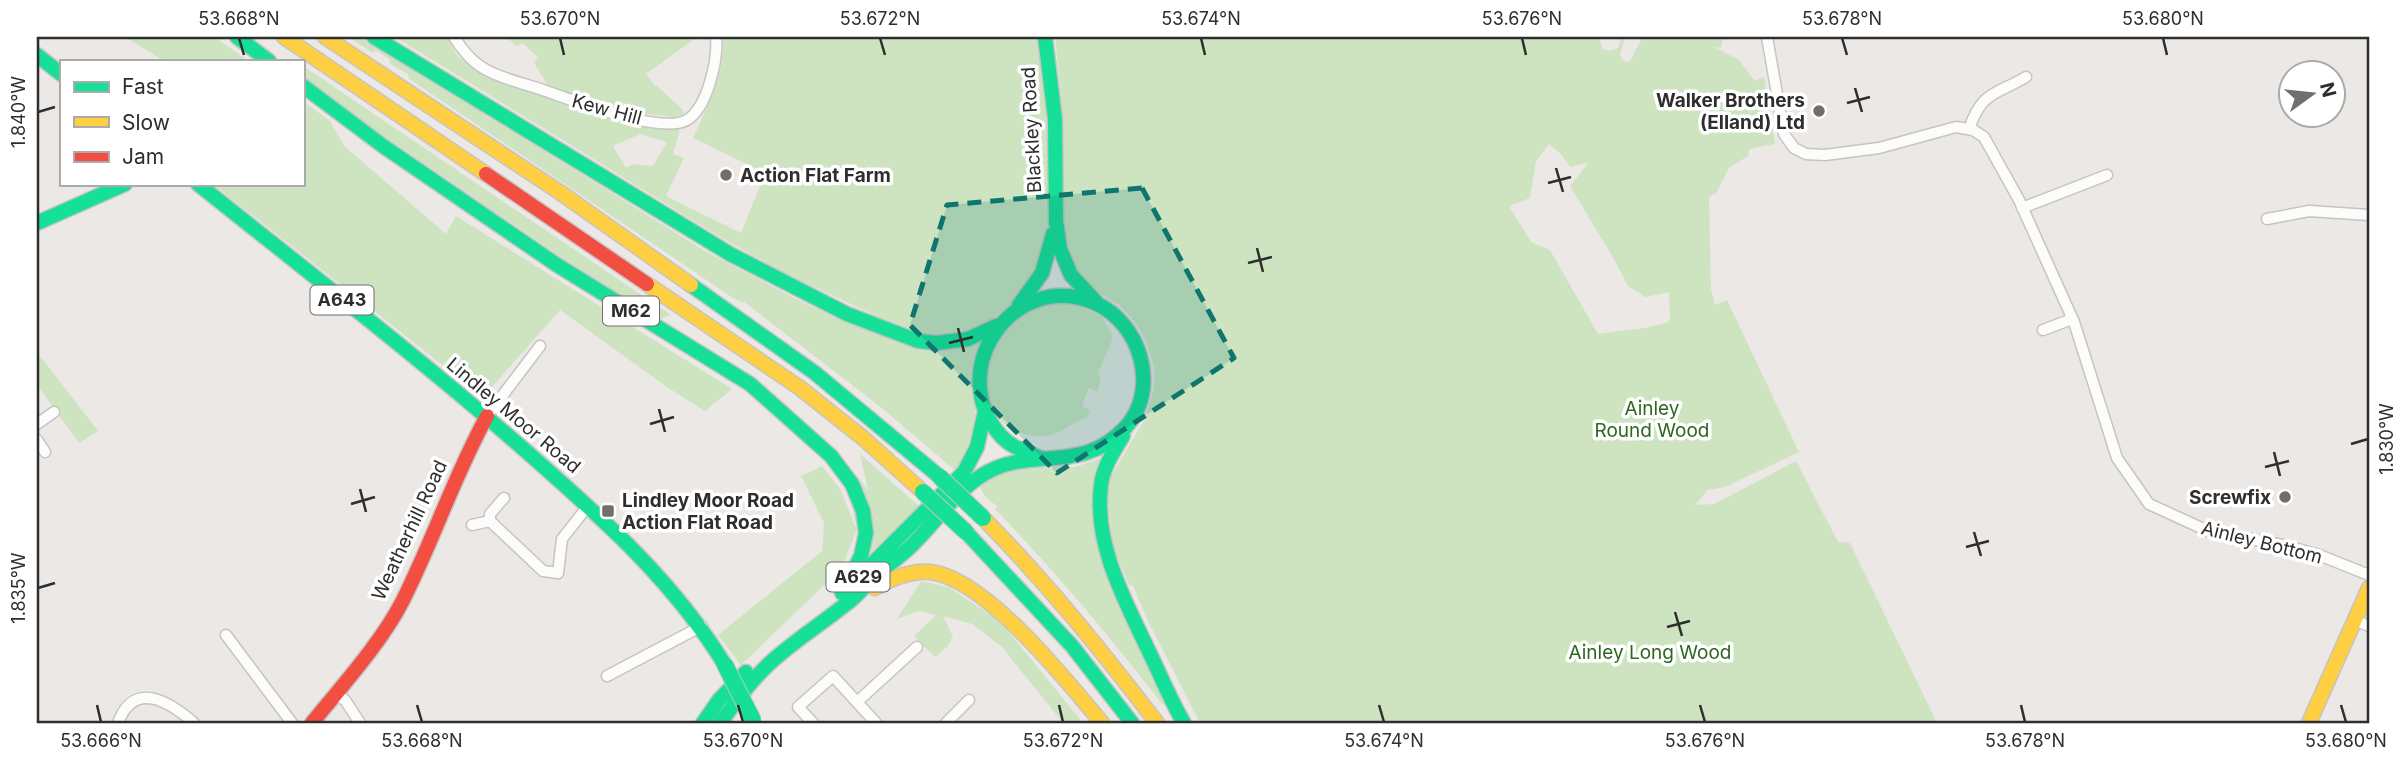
<svg xmlns="http://www.w3.org/2000/svg" width="2406" height="760" viewBox="0 0 2406 760" font-family="Inter,sans-serif">
  <rect width="100%" height="100%" fill="#ebe8e5"/>
  <path fill="#cee4c1" fill-rule="evenodd" d="M125 37H215L248 61H164Z
    M348 37H361L705 251 796 299 848 323 979 341 976 409 971 445 956 471 878 405 744 302 742 303 730 296 408 78 409 75 389 63 390 60 376 50 373 53Z
    M395 37H447L458 57 487 77 611 120 644 127 680 129 673 154 684 158 666 196 741 233 765 173 693 138C708 105 725 74 723 37H1040L1050 144V228L1047 257 1016 301 985 325 940 339 879 317 788 275 720 237ZM640 134 667 142 653 166 633 164 626 168 613 146Z
    M506 37H697L646 74 655 86H657L682 109 684 114 674 117 644 114 589 100 548 86 534 63 538 57 522 43 517 46Z
    M1055 37H1599L1603 49 1610 51 1618 48 1622 37H1625L1620 55 1624 61 1630 62 1642 37H1723L1721 48 1713 46 1739 60 1755 81 1764 77 1775 144 1749 149 1748 156 1729 168 1717 192 1709 197 1711 289 1715 305 1727 300 1799 452 1725 487 1708 490 1695 505 1714 504 1796 461 1838 542 1850 543 1937 723H1200L1149 623 1133 586 1129 585 1113 547 1106 485 1146 417 1154 388 1155 370 1146 340 1138 326 1121 306 1090 288 1074 268 1064 238 1062 107ZM1549 144 1561 154 1570 167 1589 162 1570 186 1611 254 1628 286 1645 297 1669 292 1670 321C1647 331 1623 329 1598 334L1550 250 1531 242 1509 206 1530 198 1536 161Z
    M303 66 671 315 659 319 675 335 356 117 303 77Z
    M303 101 330 121 344 146 446 234 456 216 732 389 705 411 667 387 560 310 483 397 213 184H303Z
    M1076 303 1103 318 1113 338 1098 373 1101 380 1097 391 1088 388 1082 407 1090 410 1087 418C1068 422 1064 436 1038 436 998 436 982 400 987 364 988 356 995 348 1000 341 1003 335 1006 327 1011 323 1030 306 1052 304 1076 303Z
    M37 352 98 431 79 443 37 385Z
    M860 454 921 508 864 558 840 455 868 490Z
    M1101 458 1094 492 1166 702 1163 705C1110 637 1055 571 995 509L997 506 985 497 979 485 1009 469 1075 467Z
    M822 466 840 489 857 530 841 569 741 665 718 635 822 551 824 523 801 476Z
    M921 581 948 587 1000 621 1083 723H1063L1002 647 972 624 943 616 953 637 947 647 935 657 914 636 936 615 919 611 897 619Z"/>
  <g fill="none" stroke-linecap="round" stroke-linejoin="round">
    <defs>
      <path id="street" d="M454 37C462 49 470 60 483 68 501 79 523 83 543 90 572 100 661 135 687 120 708 107 718 59 716 37
        M1767 37 1784 134 1794 148 1806 154 1825 155 1879 148 1956 127 1973 130 1984 137 2019 200 2074 322 2117 458 2149 504 2208 531 2283 545 2319 555 2369 575
        M1969 129C1982 91 1995 95 2026 77
        M2022 208 2107 175
        M2267 219 2309 211 2369 215
        M2043 330 2072 319
        M487 416 540 346
        M37 424 54 412
        M37 440 45 452
        M504 498 490 514V521L543 571 558 573 562 539 588 506
        M472 525 490 521
        M2354 620 2369 626
        M226 635 292 723
        M607 676 702 626
        M334 694 345 700 360 723
        M857 702 917 647
        M118 723C134 679 170 702 194 723
        M813 723 798 707 833 676 876 723
        M946 723 969 700"/>
      <path id="fast" d="M237 37 269 61
        M374 37 730 254 847 314 918 341 936 343 968 339 996 326
        M1045 37 1055 119 1056 221 1060 249 1071 275 1096 302
        M37 55 61 74
        M303 86 383 146 557 265 750 384 831 456 852 484 863 511 866 533 861 556 842 593
        M198 184C308 272 421 359 527 452 602 518 672 579 725 665
        M37 223 125 184
        M691 285 815 373 940 477
        M1019 305 1042 273 1053 234
        M1123 436C1114 451 1103 467 1101 485 1093 547 1128 606 1153 660 1163 681 1172 703 1184 723
        M966 532 1072 646 1132 723
        M870 566 964 472 977 447 985 411
        M703 723 719 700 746 672
        M720 723C736 702 751 680 771 662 794 641 821 624 846 604 855 598 861 590 869 582 881 570 896 560 909 548 934 525 954 492 984 474 1032 445 1081 476 1126 427 1160 389 1141 323 1095 303 1013 268 943 371 1001 436 1012 448 1029 453 1043 459"/>
      <path id="slow" d="M284 37 486 174
        M325 37 561 193 691 285
        M647 284 800 388 863 438 923 492
        M983 518C1048 584 1101 650 1157 723
        M875 588C892 578 911 570 931 572 986 579 1067 681 1102 723
        M2309 723 2369 588"/>
      <path id="jam" d="M486 174 647 284
        M312 723C341 687 381 643 402 602 433 541 454 476 487 416"/>
    </defs>
    <use href="#street" stroke="#c6c4c4" stroke-width="13"/>
    <use href="#fast" stroke="#c6c4c4" stroke-width="17"/>
    <use href="#slow" stroke="#c6c4c4" stroke-width="17"/>
    <use href="#jam" stroke="#c6c4c4" stroke-width="17"/>
    <use href="#street" stroke="#fcfcfb" stroke-width="10"/>
    <use href="#fast" stroke="#16e098" stroke-width="14"/>
    <use href="#slow" stroke="#ffcf43" stroke-width="14"/>
    <use href="#jam" stroke="#f24e42" stroke-width="14"/>
    <defs>
      <path id="fast-bridge" d="M940 477 983 518
        M923 492 966 532
        M725 665 753 720"/>
    </defs>
    <use href="#fast-bridge" stroke="#c6c5c4" stroke-width="18" stroke-linecap="butt"/>
    <use href="#fast-bridge" stroke="#16e098" stroke-width="16"/>
  </g>
  <path fill="#0f766e" fill-opacity="0.2" stroke="#0f766e" stroke-width="5" stroke-dasharray="14 9" stroke-linejoin="round" d="M1142 188 1234 358 1057 473 910 325 947 205Z"/>
  <path fill="none" stroke="#2e2e2e" stroke-width="2.5" d="M239 38 244 55M560 38 564 55M880 38 885 55M1201 38 1205 55M1522 38 1526 55M1842 38 1847 55M2163 38 2167 55M1855 88 1862 112M1847 103 1870 97M38 112 55 107M1556 168 1563 192M1548 183 1571 177M1257 248 1263 272M1248 263 1272 257M958 328 964 352M949 343 973 337M659 409 665 432M650 424 674 417M2351 444 2368 439M2274 452 2280 476M2265 467 2289 461M360 489 366 512M351 504 375 497M1974 532 1981 556M1966 547 1989 541M38 588 55 583M1675 612 1682 636M1667 627 1690 621M97 705 101 722M417 705 422 722M738 705 743 722M1059 705 1063 722M1379 705 1384 722M1700 705 1705 722M2021 705 2025 722M2341 705 2346 722"/>
  <g fill="#706f6e" stroke="#fff" stroke-width="2.5">
    <circle cx="1819" cy="111" r="7"/>
    <circle cx="726" cy="175" r="7"/>
    <circle cx="2285" cy="497" r="7"/>
    <rect x="601" y="504" width="14" height="14" rx="3.5"/>
  </g>
  <g text-anchor="middle" stroke-width="7" stroke-linejoin="round" paint-order="stroke">
    <g fill="#fff" stroke="#6d6d6d" stroke-width="2">
      <rect x="310.5" y="285.5" width="63" height="29" rx="5"/>
      <rect x="603" y="296.5" width="56" height="29" rx="5"/>
      <rect x="826.5" y="562.5" width="63" height="29" rx="5"/>
    </g>
    <g font-size="18" font-weight="bold" fill="#2e2e2e">
      <text x="342" y="306">A643</text>
      <text x="631" y="317">M62</text>
      <text x="858" y="583">A629</text>
    </g>
    <g font-size="19" font-weight="bold" fill="#2e2e2e" stroke="#fff" text-anchor="end">
      <text x="1805" y="107">Walker Brothers<tspan x="1805" dy="22">(Elland) Ltd</tspan></text>
      <text x="740" y="182" text-anchor="start">Action Flat Farm</text>
      <text x="2271" y="504">Screwfix</text>
      <text x="622" y="507" text-anchor="start">Lindley Moor Road<tspan x="622" dy="22">Action Flat Road</tspan></text>
    </g>
    <g font-size="19" fill="#2e2e2e" stroke="#fff">
      <text transform="translate(607 109) rotate(15)" y="7">Kew Hill</text>
      <text transform="translate(1031 130) rotate(-93)" y="7">Blackley Road</text>
      <text transform="translate(514 415) rotate(40)" y="7">Lindley Moor Road</text>
      <text transform="translate(409 530) rotate(-65)" y="7">Weatherhill Road</text>
      <text transform="translate(2262 542) rotate(14)" y="7">Ainley Bottom</text>
    </g>
    <g font-size="19" fill="#2d6821" stroke="#fff">
      <text x="1652" y="415">Ainley<tspan x="1652" dy="22">Round Wood</tspan></text>
      <text x="1650" y="659">Ainley Long Wood</text>
    </g>
  </g>
  <rect width="2406" height="760" fill="none" stroke="#ffffff" stroke-width="77"/>
  <rect x="60" y="60" width="245" height="126" fill="#ffffff" stroke="#ababab" stroke-width="2"/>
  <rect x="74" y="82" width="35" height="10" fill="#16e098" stroke="#ababab" stroke-width="2"/>
  <text x="122" y="94" font-size="21" fill="#2e2e2e">Fast</text>
  <rect x="74" y="117" width="35" height="10" fill="#ffcf43" stroke="#ababab" stroke-width="2"/>
  <text x="122" y="130" font-size="21" fill="#2e2e2e">Slow</text>
  <rect x="74" y="152" width="35" height="10" fill="#f24e42" stroke="#ababab" stroke-width="2"/>
  <text x="122" y="164" font-size="21" fill="#2e2e2e">Jam</text>
  <g transform="translate(2312 94) rotate(75)"><circle r="33" fill="#ffffff" stroke="#ababab" stroke-width="2"/>
  <path d="M0-5L12 26L0 18L-12 26Z" fill="#706f6e"/>
  <text y="-10" font-size="19" font-weight="bold" text-anchor="middle" fill="#2e2e2e">N</text>
  </g>
  <rect x="38" y="38" width="2330" height="684" fill="none" stroke="#2e2e2e" stroke-width="2.5"/>
  <g font-size="18" text-anchor="middle" fill="#2e2e2e">
    <text x="239" y="25">53.668°N</text>
    <text x="560" y="25">53.670°N</text>
    <text x="880" y="25">53.672°N</text>
    <text x="1201" y="25">53.674°N</text>
    <text x="1522" y="25">53.676°N</text>
    <text x="1842" y="25">53.678°N</text>
    <text x="2163" y="25">53.680°N</text>
    <text transform="translate(19 112) rotate(-90)" y="6">1.840°W</text>
    <text transform="translate(2387 439) rotate(-90)" y="6">1.830°W</text>
    <text transform="translate(19 588) rotate(-90)" y="6">1.835°W</text>
    <text x="101" y="747">53.666°N</text>
    <text x="422" y="747">53.668°N</text>
    <text x="743" y="747">53.670°N</text>
    <text x="1063" y="747">53.672°N</text>
    <text x="1384" y="747">53.674°N</text>
    <text x="1705" y="747">53.676°N</text>
    <text x="2025" y="747">53.678°N</text>
    <text x="2346" y="747">53.680°N</text>
  </g>
</svg>
